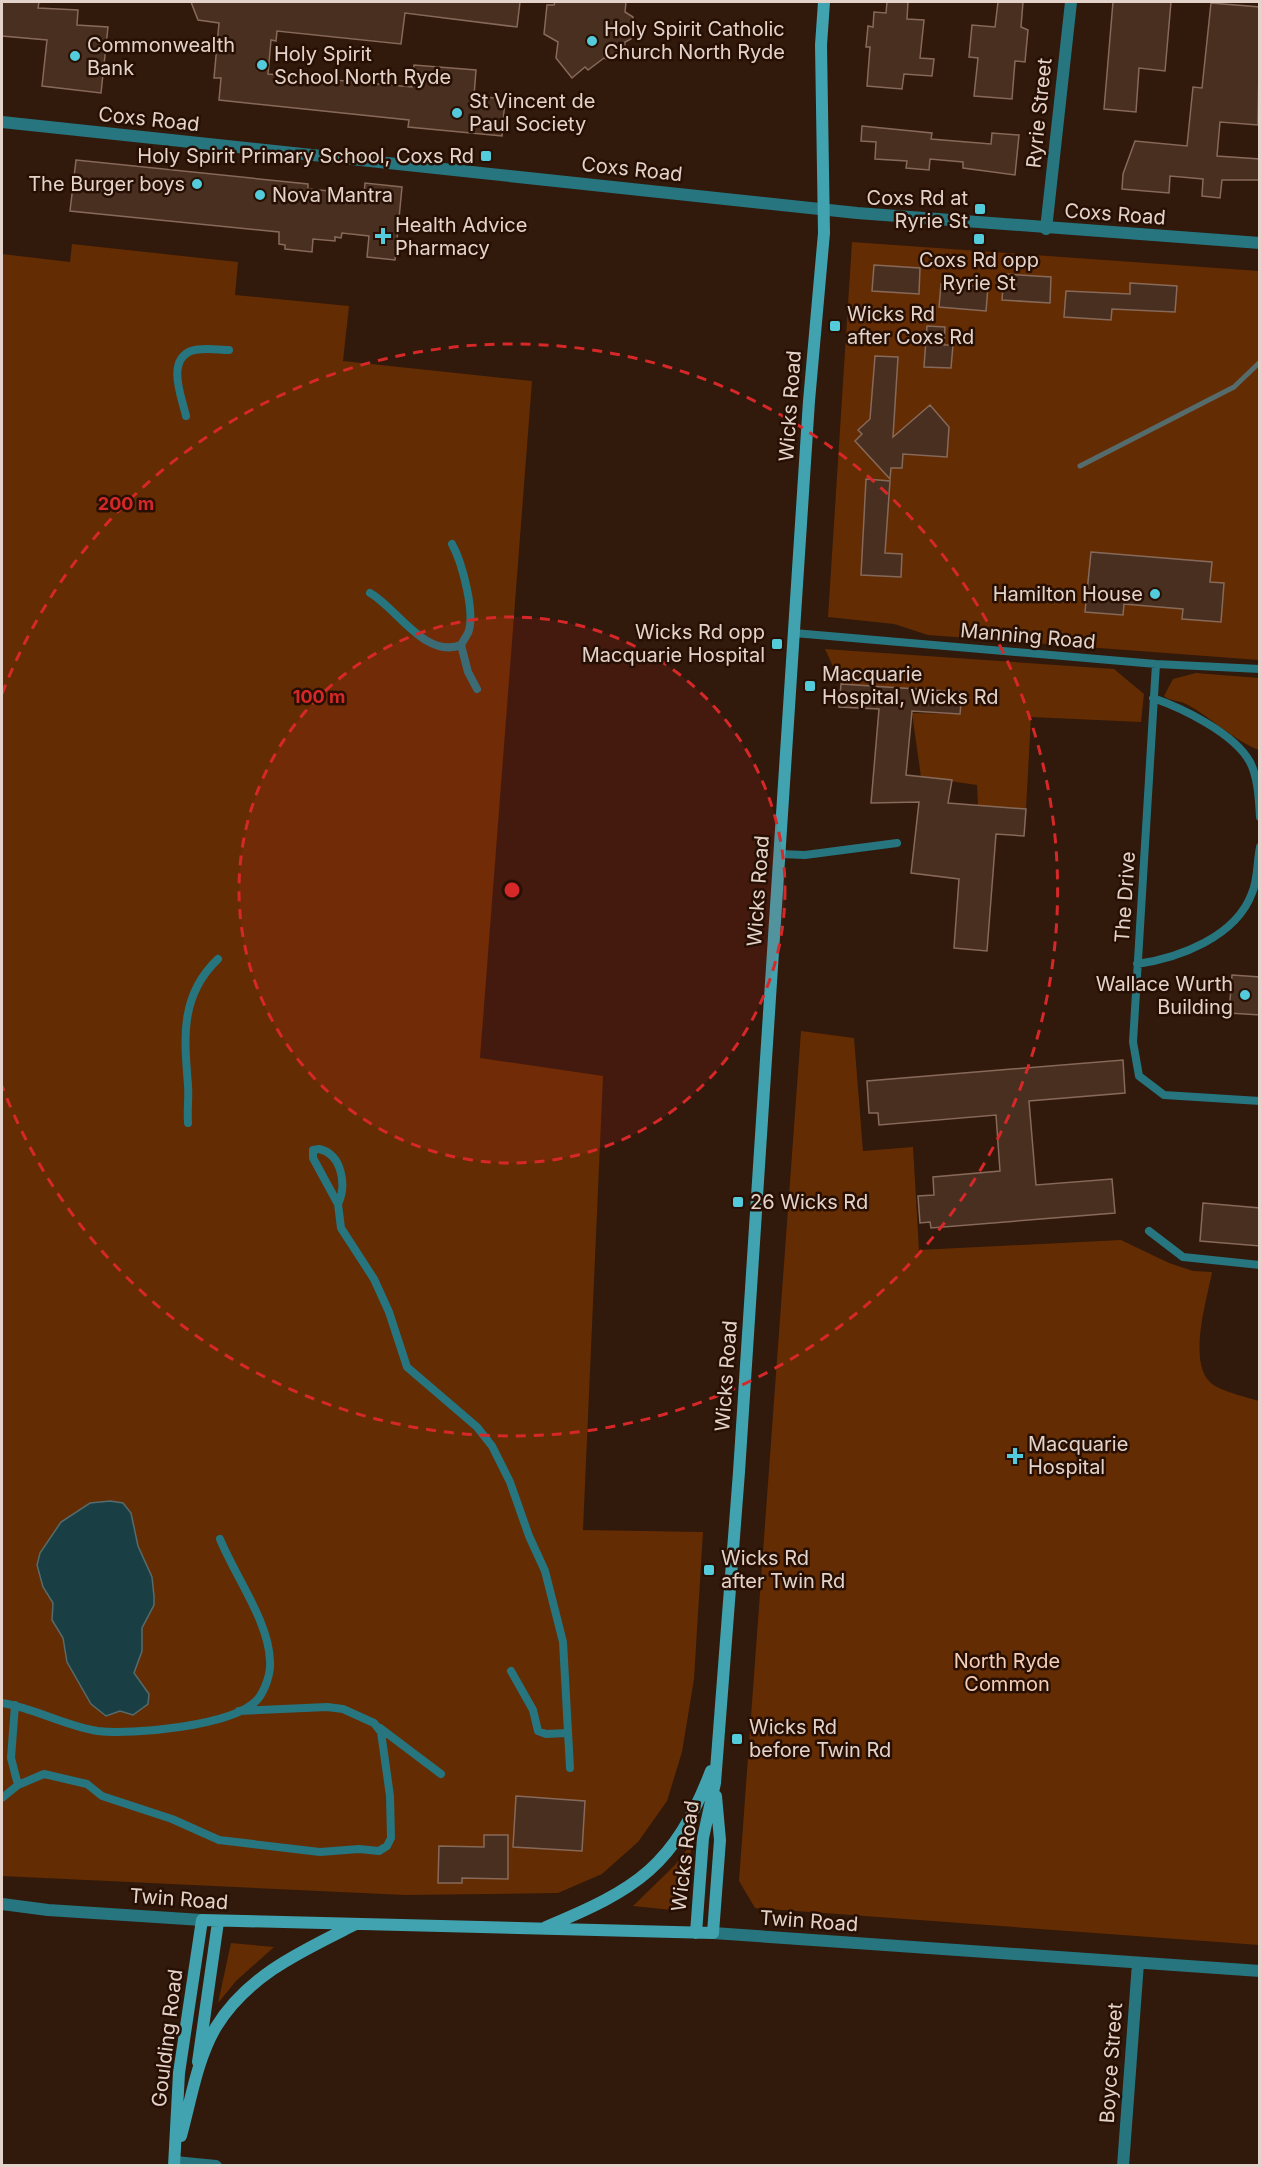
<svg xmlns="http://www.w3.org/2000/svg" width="1261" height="2167" viewBox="0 0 1261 2167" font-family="Inter,sans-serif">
  <rect width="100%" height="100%" fill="#31190b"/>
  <path fill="#642c02" d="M852 242 1259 271V660L928 635 894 624 828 617Z
    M72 244 238 262 235 295 349 306 343 361 532 381 480 1058 603 1076 583 1530 703 1532 694 1679 682 1752 667 1801 638 1842 602 1874 558 1893 405 1895 2 1876V254L70 262Z
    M825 649 1114 669 1144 694 1141 722 1031 717 1026 809 978 806 977 785 921 777 912 713 960 714 962 692 841 684Z
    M1196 673 1259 678V750C1233 740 1211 717 1186 704 1179 700 1171 702 1164 696L1173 679Z
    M801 1031 854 1038 863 1151 913 1147 919 1250 1121 1240 1169 1263 1193 1271 1212 1272C1207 1300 1185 1369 1215 1386 1228 1393 1246 1397 1259 1401V1945L755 1908 739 1881Z
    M692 1843 682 1911 633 1906 675 1865Z
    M231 1943 274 1947 236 1981 218 2003Z"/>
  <path fill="#193f44" stroke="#566b6c" stroke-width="1.5" d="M110 1501 123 1503 131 1513 138 1546 152 1577 154 1596V1605L142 1628V1651L134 1673 149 1694 148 1704 133 1715 120 1711 106 1716 91 1704 67 1662 63 1638 52 1620 53 1603 43 1587 37 1565 40 1553 61 1522 90 1503Z"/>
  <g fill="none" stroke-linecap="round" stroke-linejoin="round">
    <path stroke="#566b6c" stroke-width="5" d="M1080 466 1234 387 1260 362"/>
  </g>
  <path fill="#482f20" stroke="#876959" stroke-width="1.5" d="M2 2H39L38 8 78 10 77 25 108 27 101 93 42 86 47 40 2 36Z
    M191 2H520L517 27 405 13 401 44 277 31 276 41 271 40 268 74 412 87 414 65 476 70 474 96 505 99 502 136 408 127 409 120 219 100 221 78H214L219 23 198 20Z
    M555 2H626L625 12 633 17 631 39 625 42 624 56 609 60 604 58 588 70 585 67 572 78 556 58 558 42 544 34 547 5H554Z
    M887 2H908L907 19 924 20 920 58 934 59 932 76 904 74 902 89 867 86 870 47H866L868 26 873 27 874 12 886 13Z
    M998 2H1023L1021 27 1028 30 1025 62 1015 61 1012 99 974 96 978 58 969 57 972 25 995 27Z
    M1113 2H1171L1165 71 1139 68 1136 112 1104 109Z
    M1211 3 1260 7 1258 125 1220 122 1217 156 1260 159V180H1222L1220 198 1202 196 1203 179 1170 176 1169 193 1122 189 1123 174 1135 141 1187 146 1193 87 1202 88Z
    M862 126 932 133 931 139 991 144 992 133 1019 135 1015 175 963 168V162L930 159 929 170 906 168 907 161 875 159 876 142 861 141Z
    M76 160 308 184V189L364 194 365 183 402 187 395 260 367 257 369 236 342 233 341 238 335 237V241L313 239 312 252 285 249V245L279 244V232L70 211Z
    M874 265 920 268 919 294 872 291Z
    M1004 274 1051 277 1050 303 1002 300Z
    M1130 283 1177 286 1175 312 1112 309 1111 320 1064 317 1066 291 1130 294Z
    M941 284 988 287 986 311 939 307Z
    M927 326 945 327 944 345H953L951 368 924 367Z
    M875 356 898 357 893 437 930 405 949 427 947 457 903 454 902 468H891L890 479 855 441 862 434 858 430 870 419Z
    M866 479 890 481 885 553 902 554 901 577 861 575Z
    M1091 552 1212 562 1210 582 1224 583 1221 622 1182 619 1183 609 1124 604 1123 615 1085 612Z
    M841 684 962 692 960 714 912 711 906 775 952 780 948 803 1026 809 1024 836 996 834 987 951 954 948 959 879 911 873 919 802 871 803 879 709 839 707Z
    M1232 975 1260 977V1015L1229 1013Z
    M1123 1060 1125 1093 1029 1101 1036 1185 1112 1179 1115 1213 931 1228 930 1222 920 1223 918 1196 934 1195 933 1177 1000 1171 996 1115 879 1125 878 1113H869L867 1081Z
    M1203 1203 1260 1208V1246L1200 1241Z
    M516 1796 585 1801 582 1851 513 1847Z
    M484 1835H508V1879L462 1878V1883H438L439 1846 484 1847Z"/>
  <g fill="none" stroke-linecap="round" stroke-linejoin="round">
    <path stroke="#26757f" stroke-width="8" d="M186 416C182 398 166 361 191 351 202 347 218 350 229 350
      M370 593C397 608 425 659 461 645 463 641 466 637 468 633 476 614 462 562 452 544
      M794 633 1156 664 1260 669
      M461 645 468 672 477 689
      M1156 664 1133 1042 1139 1076 1164 1095 1260 1101
      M1153 698C1182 708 1234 733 1250 762 1258 777 1259 800 1260 817
      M780 854 805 855 897 843
      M1137 964C1179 958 1236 937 1252 893 1258 880 1257 861 1260 847
      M188 1123C187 1110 189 1098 188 1085 184 1037 180 995 218 959
      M319 1149C342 1154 347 1185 338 1204L313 1158V1150Z
      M338 1204 341 1228 374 1279 389 1312 407 1367 477 1427 492 1446 510 1482 529 1536 545 1571 563 1642 570 1768
      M1149 1231 1183 1257 1260 1265
      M511 1671 533 1710 538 1731 546 1734 567 1733
      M2 1703C35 1708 64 1726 98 1731 132 1735 233 1726 257 1700 265 1691 271 1673 270 1661 269 1622 235 1576 220 1539
      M15 1705 11 1758 18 1785
      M380 1728 441 1774
      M2 1798 18 1785 44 1774 87 1784 102 1796 172 1819 219 1840 320 1852 359 1849 379 1851 387 1846 391 1838 390 1796 381 1732 374 1723 343 1709 327 1707 239 1711"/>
    <path stroke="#26757f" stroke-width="12" d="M1046 229 1071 2
      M713 1933 1260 1971
      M175 2162 216 2166
      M1123 2166 1138 1963"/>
    <path stroke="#26757f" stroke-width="12" d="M2 122 857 213 1260 243
      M2 1904 48 1910 202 1920"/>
    <path stroke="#40a3af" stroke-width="12" d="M546 1927C637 1889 674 1867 711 1771
      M696 1933 703 1838 715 1783 739 1472 809 401 824 233 821 45 824 2
      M198 2062 218 1922
      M181 2136C191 2100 197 2059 216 2027 248 1975 302 1951 354 1925
      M174 2166 179 2073 202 1920 713 1933 720 1840 716 1796"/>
  </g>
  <circle cx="512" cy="890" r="273" fill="#d62828" fill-opacity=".12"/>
  <g fill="none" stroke="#d62828" stroke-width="3" stroke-dasharray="10 8">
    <circle cx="512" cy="890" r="273"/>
    <path d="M2 694A546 546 0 1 1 2 1086"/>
  </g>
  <g fill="#53cbda" stroke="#271003" stroke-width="2">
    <circle cx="592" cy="41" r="6"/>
    <circle cx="75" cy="56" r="6"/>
    <circle cx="262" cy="65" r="6"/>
    <circle cx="457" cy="113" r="6"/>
    <rect x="480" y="150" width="12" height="12" rx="3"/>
    <circle cx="197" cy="184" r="6"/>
    <circle cx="260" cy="195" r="6"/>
    <rect x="974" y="203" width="12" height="12" rx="3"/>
    <path d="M380 227h6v6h6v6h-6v6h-6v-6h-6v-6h6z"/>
    <rect x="973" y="233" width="12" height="12" rx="3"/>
    <rect x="829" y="320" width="12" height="12" rx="3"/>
    <circle cx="1155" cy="594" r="6"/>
    <rect x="771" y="638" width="12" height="12" rx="3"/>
    <rect x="804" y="680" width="12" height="12" rx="3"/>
    <circle cx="1245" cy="995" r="6"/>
    <rect x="732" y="1196" width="12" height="12" rx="3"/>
    <path d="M1012 1447h6v6h6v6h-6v6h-6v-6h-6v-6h6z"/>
    <rect x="703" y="1564" width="12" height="12" rx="3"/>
    <rect x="731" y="1733" width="12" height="12" rx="3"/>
  </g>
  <g text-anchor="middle" stroke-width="5" stroke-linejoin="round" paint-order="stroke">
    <g font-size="20" fill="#e4d3ca" stroke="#271003" text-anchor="start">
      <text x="604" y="36">Holy Spirit Catholic<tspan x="604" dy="23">Church North Ryde</tspan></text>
      <text x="87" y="52">Commonwealth<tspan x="87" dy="23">Bank</tspan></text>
      <text x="274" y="61">Holy Spirit<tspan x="274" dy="23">School North Ryde</tspan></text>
      <text x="469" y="108">St Vincent de<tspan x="469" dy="23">Paul Society</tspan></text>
      <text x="474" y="163" text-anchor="end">Holy Spirit Primary School, Coxs Rd</text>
      <text x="185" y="191" text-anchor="end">The Burger boys</text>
      <text x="272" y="202">Nova Mantra</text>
      <text x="968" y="205" text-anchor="end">Coxs Rd at<tspan x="968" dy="23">Ryrie St</tspan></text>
      <text x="395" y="232">Health Advice<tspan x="395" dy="23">Pharmacy</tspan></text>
      <text x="979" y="267" text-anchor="middle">Coxs Rd opp<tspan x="979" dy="23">Ryrie St</tspan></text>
      <text x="847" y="321">Wicks Rd<tspan x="847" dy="23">after Coxs Rd</tspan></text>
      <text x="1143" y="601" text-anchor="end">Hamilton House</text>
      <text x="765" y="639" text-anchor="end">Wicks Rd opp<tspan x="765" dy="23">Macquarie Hospital</tspan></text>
      <text x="822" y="681">Macquarie<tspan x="822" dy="23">Hospital, Wicks Rd</tspan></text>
      <text x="1233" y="991" text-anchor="end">Wallace Wurth<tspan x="1233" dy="23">Building</tspan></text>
      <text x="750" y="1209">26 Wicks Rd</text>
      <text x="1028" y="1451">Macquarie<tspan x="1028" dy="23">Hospital</tspan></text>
      <text x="721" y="1565">Wicks Rd<tspan x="721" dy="23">after Twin Rd</tspan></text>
      <text x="749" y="1734">Wicks Rd<tspan x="749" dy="23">before Twin Rd</tspan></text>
    </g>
    <g font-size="20" fill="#e4d3ca" stroke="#271003">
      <text transform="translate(1039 113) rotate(-84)" y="7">Ryrie Street</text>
      <text transform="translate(149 119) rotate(6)" y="7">Coxs Road</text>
      <text transform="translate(632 169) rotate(6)" y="7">Coxs Road</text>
      <text transform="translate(1115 214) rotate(4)" y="7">Coxs Road</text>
      <text transform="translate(790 406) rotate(-86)" y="7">Wicks Road</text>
      <text transform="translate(1028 636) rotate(5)" y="7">Manning Road</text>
      <text transform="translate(758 891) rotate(-86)" y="7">Wicks Road</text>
      <text transform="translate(1125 897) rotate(-86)" y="7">The Drive</text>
      <text transform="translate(726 1376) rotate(-86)" y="7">Wicks Road</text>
      <text transform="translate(685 1856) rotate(-83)" y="7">Wicks Road</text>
      <text transform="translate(179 1899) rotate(4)" y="7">Twin Road</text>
      <text transform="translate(809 1921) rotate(4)" y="7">Twin Road</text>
      <text transform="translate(167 2038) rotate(-83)" y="7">Goulding Road</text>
      <text transform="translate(1111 2063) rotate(-86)" y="7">Boyce Street</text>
    </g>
    <g font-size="20" fill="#f6cdb7" stroke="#271003">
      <text x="1007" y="1668">North Ryde<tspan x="1007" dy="23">Common</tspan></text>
    </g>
  </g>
  <circle cx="512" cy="890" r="9" fill="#d62828" stroke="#271003" stroke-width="3"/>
  <g font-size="18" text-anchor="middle" font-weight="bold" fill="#d62828" stroke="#271003" stroke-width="5" stroke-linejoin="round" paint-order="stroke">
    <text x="126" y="510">200 m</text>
    <text x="319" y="703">100 m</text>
  </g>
  <rect width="1261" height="2167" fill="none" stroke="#e4d3ca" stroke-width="6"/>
</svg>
